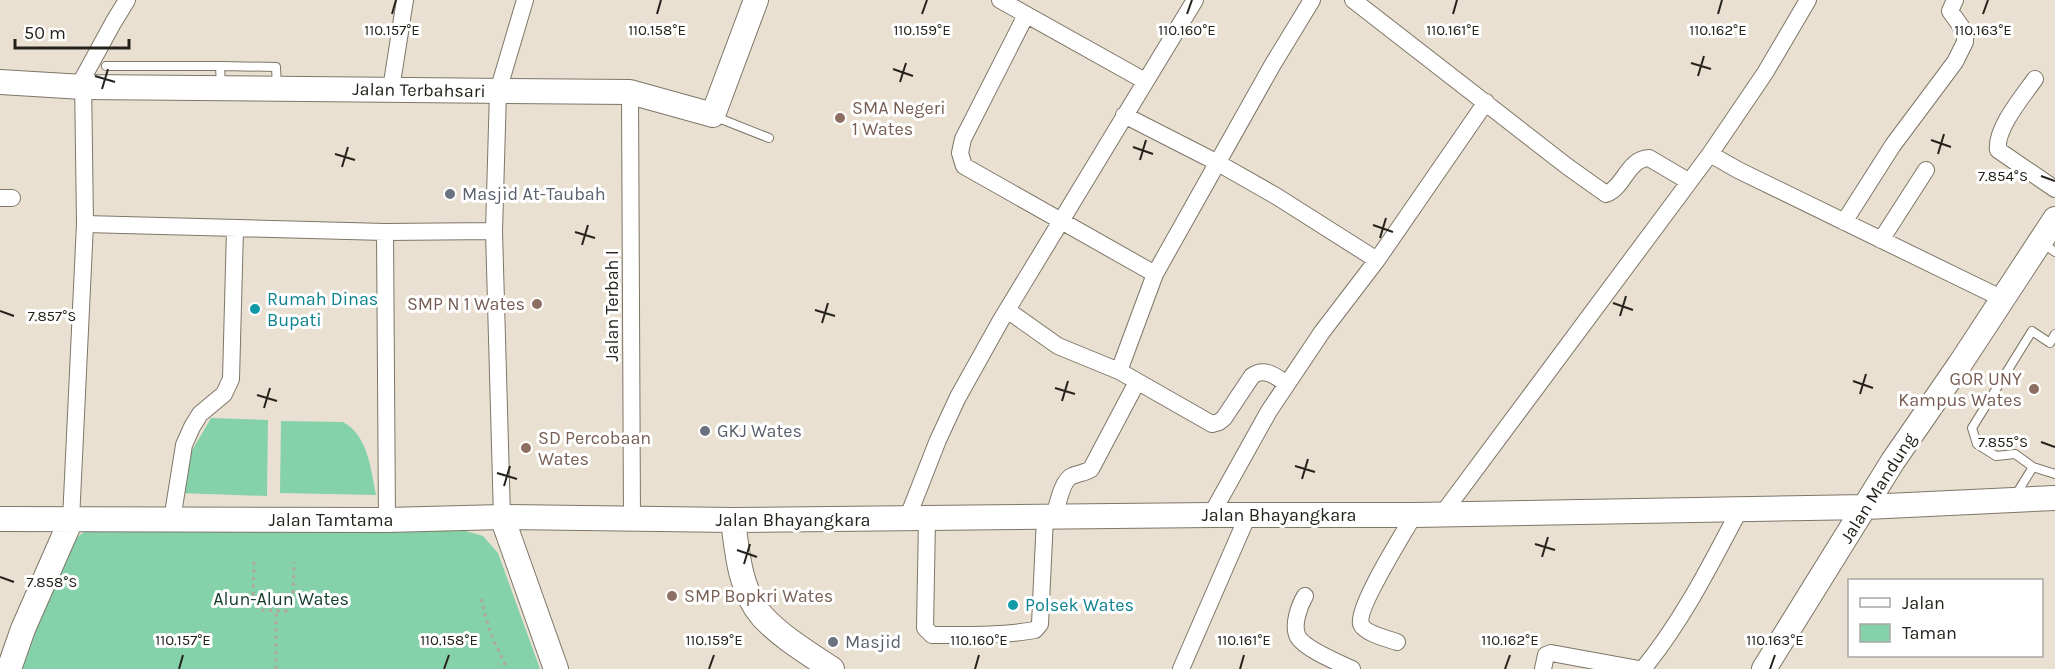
<svg xmlns="http://www.w3.org/2000/svg" width="2055" height="669" viewBox="0 0 2055 669" font-family="Karla,sans-serif">
  <rect width="100%" height="100%" fill="#eae0d1"/>
  <path fill="#85d1a9" d="M211 418 268 420 267 496 179 493 190 454Z
    M281 421 343 422C368 435 371 470 376 495L280 493Z
    M88 529H459L483 536 498 553 540 669H22L63 548Z"/>
  <g fill="none" stroke-linecap="round" stroke-linejoin="round">
    <defs>
      <path id="lane" d="M106 66H220
        M221 86 220 66 276 67 277 87
        M716 117 769 138
        M2041 242 2055 252
        M2055 334 2050 343 2032 331 1972 428 1977 444 1996 456 2015 454 2033 467 2055 474
        M2015 496 2033 467"/>
      <path id="street" d="M1000 0 1145 81
        M1353 0 1568 167 1606 194C1624 188 1627 159 1649 158L1688 181
        M1026 15 963 139 960 153 964 166 1155 274
        M2035 79C2023 96 1995 129 1998 150L2055 189
        M391 89 405 0
        M630 92 632 519
        M1124 115 1218 163 1276 196 1377 260
        M1710 154 1765 73 1808 0
        M0 198H12
        M1844 222 1893 145 1955 62 1965 42V32L1950 11 1955 0
        M85 224 385 232 494 231
        M385 232 387 520
        M1881 240 1926 170
        M1007 310 1058 346 1119 371 1212 424 1219 422 1224 418 1252 376C1265 367 1275 376 1287 384
        M1119 371 1155 274 1273 64 1312 0
        M1443 513 1710 154 1738 170 2003 299
        M1211 515 1269 411 1322 332 1377 260 1486 102
        M502 517 494 231 498 91 525 0
        M1054 517C1057 507 1062 480 1072 476 1079 473 1085 473 1091 469L1137 382
        M907 519 938 440 958 397 1001 320 1195 0
        M927 519 925 628 932 635C966 635 1001 636 1035 630L1040 624 1045 517
        M71 520 85 224 83 78 113 23 127 0
        M172 520 184 445 192 427 200 414 224 394 231 379 235 229
        M1305 596C1299 606 1292 626 1298 637 1305 649 1339 663 1352 669
        M1397 642C1388 639 1364 633 1361 624 1356 608 1404 533 1414 515
        M1181 669 1248 515
        M1543 669 1546 655 1551 653 1639 669
        M1643 669C1683 620 1711 564 1740 509"/>
      <path id="secondary" d="M0 82 83 87 630 92 713 115 756 0
        M502 517 733 520 1211 515H1414L1866 507 2055 498
        M0 519 387 520 502 517 556 669
        M733 520C737 552 740 591 762 616 781 637 808 653 832 669
        M9 669 23 629 71 520
        M1764 669 1893 461 1960 364 2055 219"/>
    </defs>
    <use href="#lane" stroke="#7e7668" stroke-width="10"/>
    <use href="#street" stroke="#7e7668" stroke-width="18"/>
    <use href="#secondary" stroke="#7e7668" stroke-width="26"/>
    <path stroke="#afa79a" stroke-width="3" stroke-dasharray="3 4.5" stroke-linecap="butt" d="M254 562 253 603 260 610 287 611 293 601 294 562
      M481 599 490 632 507 669
      M276 669V611"/>
    <use href="#lane" stroke="#fff" stroke-width="8"/>
    <use href="#street" stroke="#fff" stroke-width="16"/>
    <use href="#secondary" stroke="#fff" stroke-width="24"/>
  </g>
  <path fill="none" stroke="#25221c" stroke-width="2" d="M392 14 396 0M657 14 661 0M922 14 927 0M1187 14 1192 0M1453 14 1457 0M1718 14 1722 0M1983 14 1988 0M1691 63 1711 69M893 69 913 76M95 76 115 82M1698 76 1704 56M900 82 906 63M102 89 108 69M1931 140 1951 147M1133 147 1153 154M335 154 355 160M1938 154 1944 134M1140 160 1146 140M342 167 348 147M2041 176 2055 181M1373 225 1393 232M575 232 595 238M1380 238 1386 218M582 245 588 225M1613 303 1633 310M815 310 835 316M0 311 14 316M1620 316 1626 296M822 323 828 303M1853 381 1873 388M1055 388 1075 394M1860 394 1866 374M257 395 277 401M1062 401 1068 381M264 408 270 388M2041 442 2055 447M1295 466 1315 472M497 473 517 479M1302 479 1308 459M504 486 510 466M1535 544 1555 550M737 550 757 557M1542 557 1548 537M744 564 750 544M0 577 14 582M179 669 183 655M444 669 449 655M709 669 714 655M975 669 979 655M1240 669 1244 655M1505 669 1510 655M1770 669 1775 655"/>
  <g fill="#8d6e63" stroke="#fff" stroke-width="2">
    <circle cx="840" cy="118" r="6"/>
    <circle cx="537" cy="304" r="6"/>
    <circle cx="2034" cy="389" r="6"/>
    <circle cx="526" cy="448" r="6"/>
    <circle cx="672" cy="596" r="6"/>
  </g>
  <g fill="#6b7280" stroke="#fff" stroke-width="2">
    <circle cx="450" cy="194" r="6"/>
    <circle cx="705" cy="431" r="6"/>
    <circle cx="833" cy="642" r="6"/>
  </g>
  <g fill="#0f9aa8" stroke="#fff" stroke-width="2">
    <circle cx="255" cy="309" r="6"/>
    <circle cx="1013" cy="605" r="6"/>
  </g>
  <g text-anchor="middle" stroke-width="6" stroke-linejoin="round" paint-order="stroke">
    <g font-size="18" fill="#25221c" stroke="#fff">
      <text transform="translate(419 90) rotate(1)" y="6">Jalan Terbahsari</text>
      <text transform="translate(612 306) rotate(-90)" y="6">Jalan Terbah I</text>
      <text transform="translate(1878 488) rotate(-58)" y="6">Jalan Mandung</text>
      <text x="1279" y="521">Jalan Bhayangkara</text>
      <text x="331" y="526">Jalan Tamtama</text>
      <text x="793" y="526">Jalan Bhayangkara</text>
    </g>
    <g font-size="18" fill="#785e54" stroke="#fff" text-anchor="start">
      <text x="852" y="114">SMA Negeri<tspan x="852" dy="21">1 Wates</tspan></text>
      <text x="525" y="310" text-anchor="end">SMP N 1 Wates</text>
      <text x="2022" y="385" text-anchor="end">GOR UNY<tspan x="2022" dy="21">Kampus Wates</tspan></text>
      <text x="538" y="444">SD Percobaan<tspan x="538" dy="21">Wates</tspan></text>
      <text x="684" y="602">SMP Bopkri Wates</text>
    </g>
    <g font-size="18" fill="#5b616d" stroke="#fff" text-anchor="start">
      <text x="462" y="200">Masjid At-Taubah</text>
      <text x="717" y="437">GKJ Wates</text>
      <text x="845" y="648">Masjid</text>
    </g>
    <g font-size="18" fill="#0d838f" stroke="#fff" text-anchor="start">
      <text x="267" y="305">Rumah Dinas<tspan x="267" dy="21">Bupati</tspan></text>
      <text x="1025" y="611">Polsek Wates</text>
    </g>
    <g font-size="18" fill="#133b29" stroke="#fff">
      <text x="281" y="605">Alun-Alun Wates</text>
    </g>
  </g>
  <g font-size="15" text-anchor="middle" fill="#25221c" stroke="#fff" stroke-width="6" stroke-linejoin="round" paint-order="stroke">
    <text x="392" y="35">110.157°E</text>
    <text x="657" y="35">110.158°E</text>
    <text x="922" y="35">110.159°E</text>
    <text x="1187" y="35">110.160°E</text>
    <text x="1453" y="35">110.161°E</text>
    <text x="1718" y="35">110.162°E</text>
    <text x="1983" y="35">110.163°E</text>
    <text x="2003" y="181">7.854°S</text>
    <text x="52" y="321">7.857°S</text>
    <text x="2003" y="447">7.855°S</text>
    <text x="52" y="587">7.858°S</text>
    <text x="183" y="645">110.157°E</text>
    <text x="449" y="645">110.158°E</text>
    <text x="714" y="645">110.159°E</text>
    <text x="979" y="645">110.160°E</text>
    <text x="1244" y="645">110.161°E</text>
    <text x="1510" y="645">110.162°E</text>
    <text x="1775" y="645">110.163°E</text>
  </g>
  <rect x="1848" y="579" width="195" height="78" fill="#ffffff" stroke="#a8a7a4" stroke-width="1.5"/>
  <rect x="1860" y="598" width="30" height="9" fill="#ffffff" stroke="#a8a7a4" stroke-width="1.5"/>
  <text x="1902" y="609" font-size="18" fill="#25221c">Jalan</text>
  <rect x="1860" y="624" width="30" height="18" fill="#85d1a9" stroke="#a8a7a4" stroke-width="1.5"/>
  <text x="1902" y="639" font-size="18" fill="#25221c">Taman</text>
  <path d="M15 39v9h114v-9" fill="none" stroke="#25221c" stroke-width="3"/>
  <text x="24" y="39" font-size="18" fill="#25221c" stroke="#ffffff" stroke-width="4.5" paint-order="stroke">50 m</text>
</svg>
